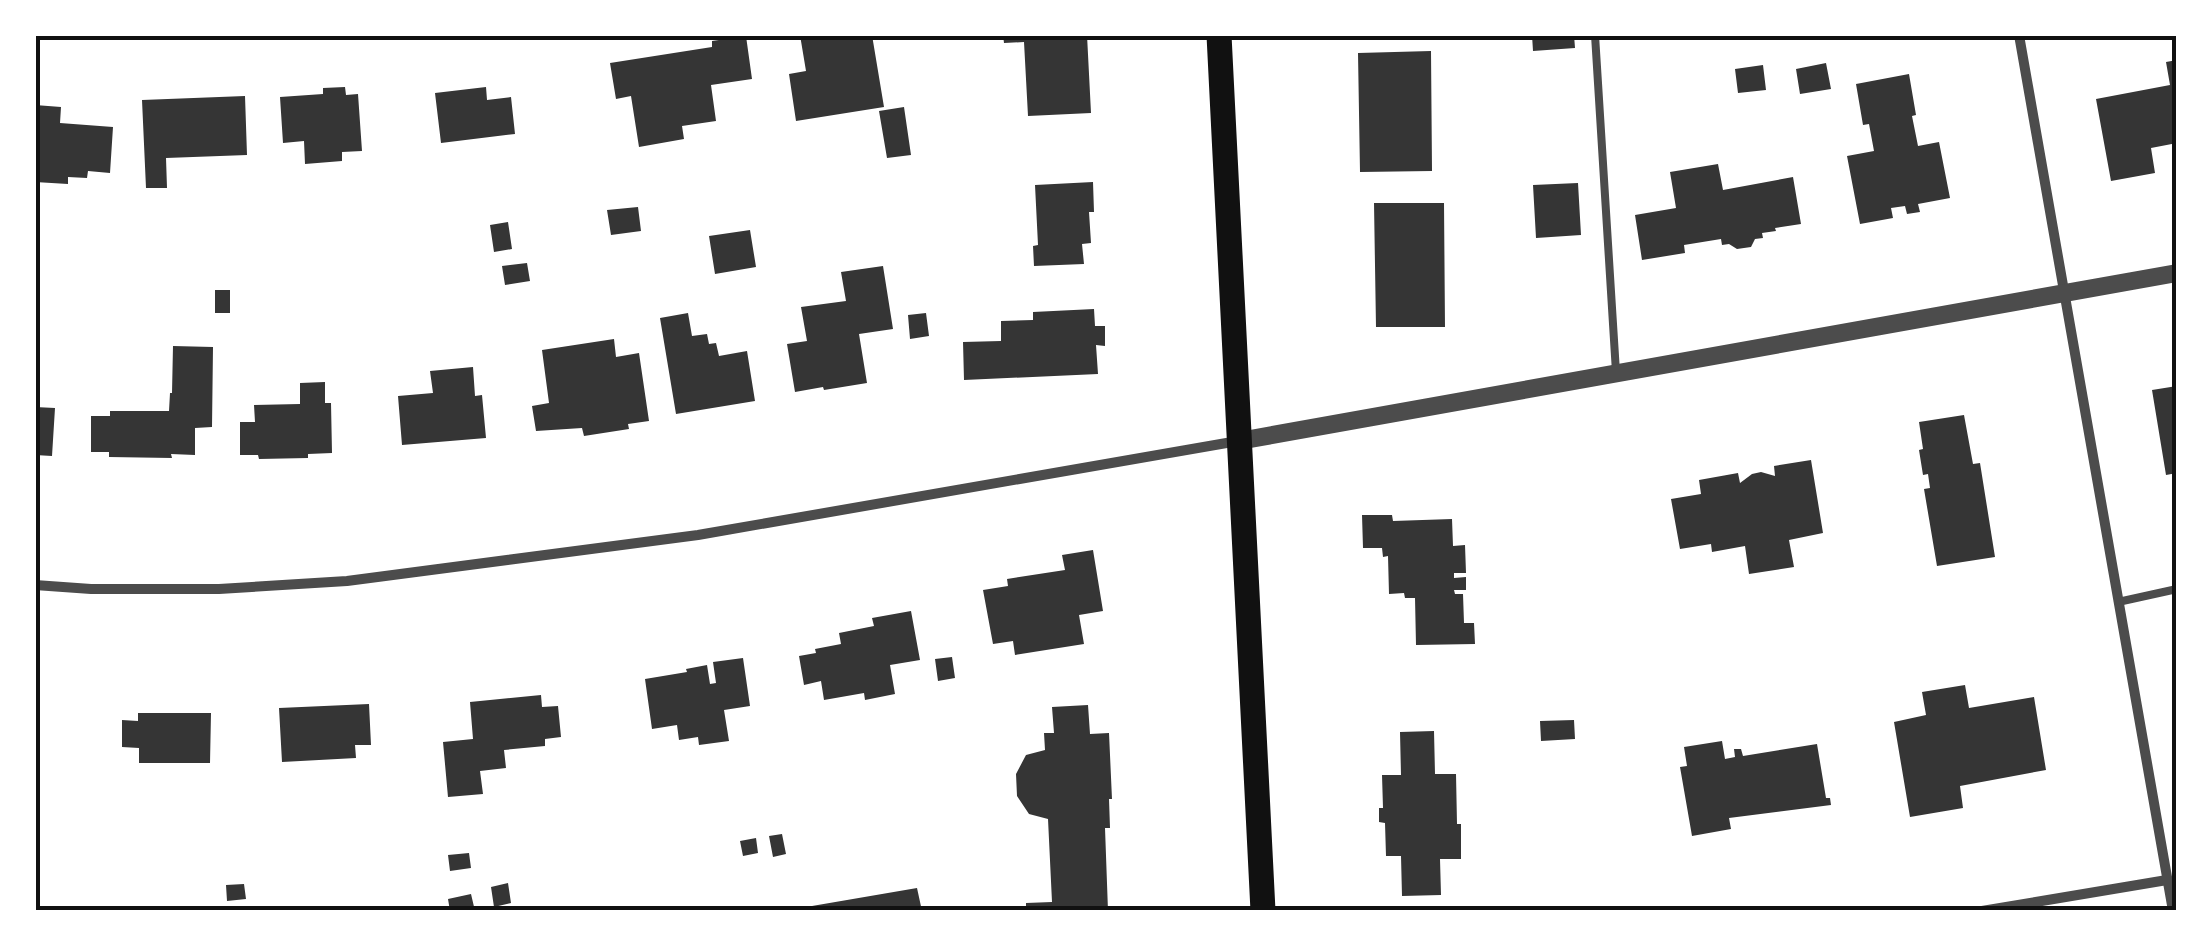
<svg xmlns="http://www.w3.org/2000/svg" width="2212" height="946" viewBox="0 0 2212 946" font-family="Poppins,sans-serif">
  <rect width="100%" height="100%" fill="#fff"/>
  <path fill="#353535" d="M800 35H872L884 107 796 121 789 74 806 71Z
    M1003 35H1087L1091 113 1028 116 1024 42 1004 43Z
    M1532 35H1574L1575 48 1533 51Z
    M746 36 752 79 711 85 716 121 682 126 684 139 639 147 631 96 616 99 610 63 712 47V41Z
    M1431 51 1432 171 1360 172 1358 53Z
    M2177 60V143L2151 148 2155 173 2111 181 2096 99 2170 85 2166 62Z
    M1826 63 1831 89 1800 94 1796 69Z
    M1763 65 1766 90 1738 93 1735 69Z
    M1909 74 1916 115 1912 116 1918 146 1939 142 1950 198 1918 204 1920 212 1907 214 1905 206 1891 208 1893 218 1860 224 1847 156 1874 151 1869 124 1863 125 1856 84Z
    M345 87 346 95 358 94 362 151 342 152V161L305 164 304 141 283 143 280 97 323 94V88Z
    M486 87 487 100 511 97 515 134 441 143 435 93Z
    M245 96 247 155 166 158 167 188H146L142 100Z
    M35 105 61 107 60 123 113 127 110 173 88 171 87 178 68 177V184L35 182Z
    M904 107 911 155 887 158 879 111Z
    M1718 164 1723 190 1793 177 1801 224 1775 228 1776 231 1762 233 1763 238 1755 239 1751 247 1737 249 1729 244 1722 245 1721 239 1684 245 1685 253 1642 260 1635 215 1676 208 1670 172Z
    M1093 182 1094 212H1089L1091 243 1082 244 1084 264 1034 266 1033 246 1038 245 1035 185Z
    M1578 183 1581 235 1536 238 1533 185Z
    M1374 203H1444L1445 327H1376Z
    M638 207 641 231 611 235 607 210Z
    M508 222 512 249 494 252 490 225Z
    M750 230 756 267 715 274 709 236Z
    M527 263 530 281 505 285 502 266Z
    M883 266 893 329 859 334 867 383 824 390 823 387 795 392 787 344 807 341 801 307 846 301 841 272Z
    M215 290H230V313H215Z
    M1094 309 1095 326H1105V346L1096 345 1098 374 964 380 963 342 1001 341V321L1033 320V312Z
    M688 313 692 336 707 334 709 344 716 343 719 356 747 351 755 401 676 414 660 318Z
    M926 313 929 336 910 339 908 315Z
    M614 339 616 357 639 353 649 421 628 424 629 429 584 436 582 428 536 431 532 406 549 403 542 350Z
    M173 346 213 347 212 427 195 428V455L171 454 172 458 109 457V452H91V416H110V411H169L170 393H172Z
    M473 367 475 396 482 395 486 438 402 445 398 396 433 393 430 371Z
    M325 382V403H331L332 453 308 454V458L259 459 258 455H240V422H255L254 405 300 404V383Z
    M2177 386V473L2166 475 2152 390Z
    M35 407 55 408 52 456 35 455Z
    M1964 415 1973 464 1980 463 1995 557 1937 566 1924 489 1930 488 1928 474 1923 475 1919 450 1923 449 1919 422Z
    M1811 460 1823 533 1789 540 1794 567 1749 574 1745 546 1712 552 1711 544 1680 549 1671 499 1701 494 1699 480 1738 473 1740 483 1752 474 1761 472 1775 476 1774 466Z
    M1362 515H1392L1393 521 1452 519 1453 546 1465 545 1466 573H1454V578L1466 577V590H1454L1455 594H1463L1464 623H1474L1475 644 1416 645 1415 598H1405L1404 593 1389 594 1388 556 1383 557 1382 548H1363Z
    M1093 550 1103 611 1079 615 1084 644 1015 655 1013 641 993 644 983 590 1008 586 1007 579 1065 570 1062 555Z
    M911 611 920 660 890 665 895 694 865 700 864 693 824 700 821 681 804 685 799 656 816 653 815 649 841 644 839 633 874 626 872 618Z
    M952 657 955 678 938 681 935 659Z
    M743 658 750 706 724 710 729 741 699 745 698 737 679 740 677 725 652 729 645 679 687 672 686 669 707 665 710 684 716 683 713 662Z
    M1965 685 1969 708 2034 697 2046 770 1960 786 1963 808 1910 817 1894 722 1926 715 1922 692Z
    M541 695 542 707 558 706 561 737 545 739V746L504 750 506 768 480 771 483 794 448 797 443 742 473 739 470 702Z
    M369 704 371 745H355L356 758 282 762 279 708Z
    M1088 705 1090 734 1109 733 1112 799H1109L1110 828H1105L1108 911H1026V903L1052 902 1048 819 1029 814 1017 796 1016 774 1026 755 1045 750 1044 733H1054L1052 707Z
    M138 713H211L210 763H139V748L122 747V720L138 721Z
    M1574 720 1575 739 1541 741 1540 721Z
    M1434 731 1435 774H1456L1457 824H1461V859H1440L1441 895 1402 896 1401 856H1386L1385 823 1379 822V808H1383L1382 775H1401L1400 732Z
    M1722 741 1725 759 1735 757 1734 749H1741L1743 756 1817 744 1826 798H1830L1831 805 1729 818 1731 829 1692 836 1680 767 1687 766 1684 747Z
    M782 834 786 854 773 857 769 836Z
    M756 838 758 853 743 856 740 841Z
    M469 853 471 868 450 871 448 855Z
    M508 883 511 903 494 907 491 887Z
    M244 884 246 899 227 901 226 885Z
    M917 888 922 911H813L812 906Z
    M471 894 475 911H450L448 899Z"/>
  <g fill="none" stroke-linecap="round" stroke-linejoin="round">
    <path stroke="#4c4c4c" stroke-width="8" d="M1595 35 1616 372
      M2118 602 2177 589"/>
    <path stroke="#4c4c4c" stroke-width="10" d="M2019 35 2173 911
      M35 585 91 589H219L347 581 698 535 1238 441
      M1982 911 2167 880"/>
    <path stroke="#4c4c4c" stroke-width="18" d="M1239 441 2177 273"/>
    <path stroke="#111" stroke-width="25" d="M1219 35 1263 911"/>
  </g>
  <rect width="2212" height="946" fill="none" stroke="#ffffff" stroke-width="75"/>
  <rect x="38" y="38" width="2136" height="870" fill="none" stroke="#111" stroke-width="4"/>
</svg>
